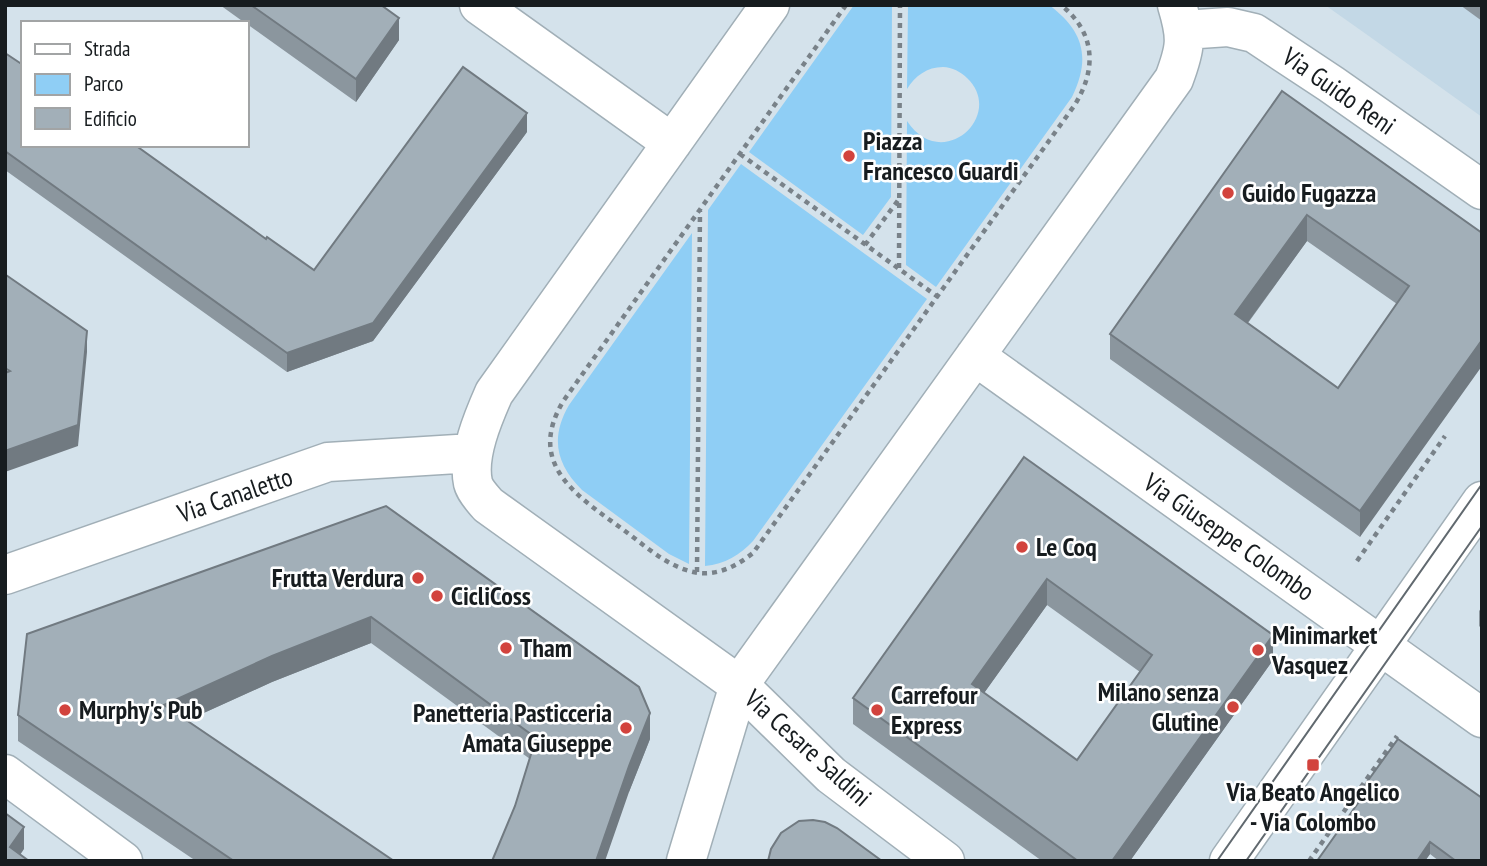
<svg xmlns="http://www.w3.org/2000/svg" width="1487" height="866" viewBox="0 0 1487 866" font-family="'PT Sans Narrow',sans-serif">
  <rect width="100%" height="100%" fill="#d4e2eb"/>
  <path fill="#c3d8e6" d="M1325 5H1482V117L1366 34Z"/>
  <path fill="#8fcef5" d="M854 5H892L891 197 863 235 749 152Z
    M908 5H1049C1084 31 1091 58 1072 97L936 287 906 265 907 121C942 174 1006 115 967 78 961 72 952 67 943 67 927 67 915 76 907 89Z
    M741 164 927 299 753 541C740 555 725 564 705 566L708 210Z
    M692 233 689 564 669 554 582 490C556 464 550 438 569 405Z"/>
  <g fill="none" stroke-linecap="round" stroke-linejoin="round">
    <defs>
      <path id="minor" d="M479 5 672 143
        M770 5 494 393C483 418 467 455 473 483 475 491 483 499 488 505L739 685 831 775 945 861
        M1184 30 1228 27 1254 33 1331 84 1482 190
        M975 356 1482 718
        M5 575 328 462 473 453
        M5 774 123 861
        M686 861 739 685 1174 79C1186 47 1187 38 1177 5
        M1229 861 1482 501"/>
    </defs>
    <use href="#minor" stroke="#a1afb7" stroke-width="41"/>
    <path stroke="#798289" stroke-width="4.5" stroke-dasharray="5 5" stroke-linecap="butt" d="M846 5 564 400C524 465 579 497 625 531 648 548 670 569 699 573 720 575 738 565 753 553L1074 106C1097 70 1096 33 1061 5
      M740 154 938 297
      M865 245 899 199
      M899 268 900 5
      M1357 561 1445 436
      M697 572 700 209
      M1309 861 1397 736"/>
    <use href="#minor" stroke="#fff" stroke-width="38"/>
    <path stroke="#61696f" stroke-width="2" d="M1217 861 1482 484
      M1246 861 1482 526"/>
  </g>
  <path fill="#8b969e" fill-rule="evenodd" d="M220 5H381L399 40 356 102 247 24V23H245Z
    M1460 5H1482V21Z
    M5 53 266 239 314 270 527 132 373 341 287 372 5 170Z
    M1282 91 1482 233 1360 537 1110 359V334ZM1307 241 1397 304 1338 388 1248 323Z
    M1024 457 1273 660 1130 861H1042L853 724V698ZM1047 605 1140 672 1077 760 984 693Z
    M386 506 650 739 629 792 515 806 530 759 371 643 272 682 186 721 394 861H196L18 741V715Z
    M1482 607V629L1479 626V611Z
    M1359 793 1482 861H1439L1430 854 1425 861H1317L1359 802Z"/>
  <path fill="#717a81" d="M399 18V40L356 102V79Z
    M527 113V132L373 341 287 372V353Z
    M1307 215V241L1235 340V314Z
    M87 331V352L78 446 5 472V451Z
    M1482 340V366L1360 537V511Z
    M1047 579V605L972 710V684Z
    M371 617V643L272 682 164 731V705L272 656Z
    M1273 635V660L1130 861H1112Z
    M650 713V739L629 792 605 861H596L629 766Z
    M24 827V849L16 861 10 847Z
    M1430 842V854L1425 861H1417Z"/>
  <path fill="#a2afb8" stroke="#717a81" stroke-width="2" fill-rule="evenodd" d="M251 5H381L399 18 356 79Z
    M5 53 23 65V145H135L266 239 267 237 314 270 463 67 527 113 373 323 287 353 5 151Z
    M1282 91 1482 233V340L1360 511 1110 334ZM1307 215 1409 286 1338 388 1235 314Z
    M6 275 87 331 78 425 5 451V373L10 371 5 368V276Z
    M1024 457 1273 635 1112 861H1078L853 698ZM1047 579 1152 655 1077 760 972 684Z
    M386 506 639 687 650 713 629 766 596 861H492L515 806 536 738 371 617 272 656 164 705 394 861H234L18 715 27 634Z
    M1398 739 1482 798V861H1456L1430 842 1417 861H1317L1363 796 1359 793Z
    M5 813 24 827 10 847 29 861H5Z
    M813 820 825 822 837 828 882 861H768L771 849 781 833 799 821Z"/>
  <g fill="#d2433d" stroke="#fff" stroke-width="2.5">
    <circle cx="849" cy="156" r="7"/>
    <circle cx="1228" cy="193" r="7"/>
    <circle cx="1022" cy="547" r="7"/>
    <circle cx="418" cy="578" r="7"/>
    <circle cx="437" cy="596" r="7"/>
    <circle cx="506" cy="648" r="7"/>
    <circle cx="1258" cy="650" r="7"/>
    <circle cx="1233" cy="707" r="7"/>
    <circle cx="65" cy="710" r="7"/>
    <circle cx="877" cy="710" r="7"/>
    <circle cx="626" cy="728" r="7"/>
    <rect x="1306" y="758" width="14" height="14" rx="3.5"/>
  </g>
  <g text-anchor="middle" stroke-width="5" stroke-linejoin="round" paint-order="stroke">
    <g font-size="26" fill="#171c1f" stroke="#fff">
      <text transform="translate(1339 91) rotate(35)" y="9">Via Guido Reni</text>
      <text transform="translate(235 495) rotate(-19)" y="9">Via Canaletto</text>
      <text transform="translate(1229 537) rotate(35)" y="9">Via Giuseppe Colombo</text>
      <text transform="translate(808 748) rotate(42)" y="9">Via Cesare Saldini</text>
    </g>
    <g font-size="26" font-weight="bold" fill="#171c1f" stroke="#fff" text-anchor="start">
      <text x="863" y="150">Piazza<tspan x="863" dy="30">Francesco Guardi</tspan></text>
      <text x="1242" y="202">Guido Fugazza</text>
      <text x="1036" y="556">Le Coq</text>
      <text x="404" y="587" text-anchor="end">Frutta Verdura</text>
      <text x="451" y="605">CicliCoss</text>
      <text x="1272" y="644">Minimarket<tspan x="1272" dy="30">Vasquez</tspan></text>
      <text x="520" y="657">Tham</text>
      <text x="1219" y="701" text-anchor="end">Milano senza<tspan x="1219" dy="30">Glutine</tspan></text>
      <text x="891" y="704">Carrefour<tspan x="891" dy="30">Express</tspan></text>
      <text x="79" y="719">Murphy's Pub</text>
      <text x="612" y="722" text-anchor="end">Panetteria Pasticceria<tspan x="612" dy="30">Amata Giuseppe</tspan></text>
      <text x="1313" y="801" text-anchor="middle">Via Beato Angelico<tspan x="1313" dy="30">- Via Colombo</tspan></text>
    </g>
  </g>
  <rect width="1487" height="866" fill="none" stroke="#171c1f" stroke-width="14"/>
  <rect x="21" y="21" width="228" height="126" fill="#ffffff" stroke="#a2a4a5" stroke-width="2"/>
  <rect x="35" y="44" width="35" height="10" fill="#ffffff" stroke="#a2a4a5" stroke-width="2"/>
  <text x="84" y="56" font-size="21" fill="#171c1f">Strada</text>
  <rect x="35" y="74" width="35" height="21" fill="#8fcef5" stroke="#a2a4a5" stroke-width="2"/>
  <text x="84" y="91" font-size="21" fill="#171c1f">Parco</text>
  <rect x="35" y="108" width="35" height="21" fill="#a2afb8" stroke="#a2a4a5" stroke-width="2"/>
  <text x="84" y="126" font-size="21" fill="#171c1f">Edificio</text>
</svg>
